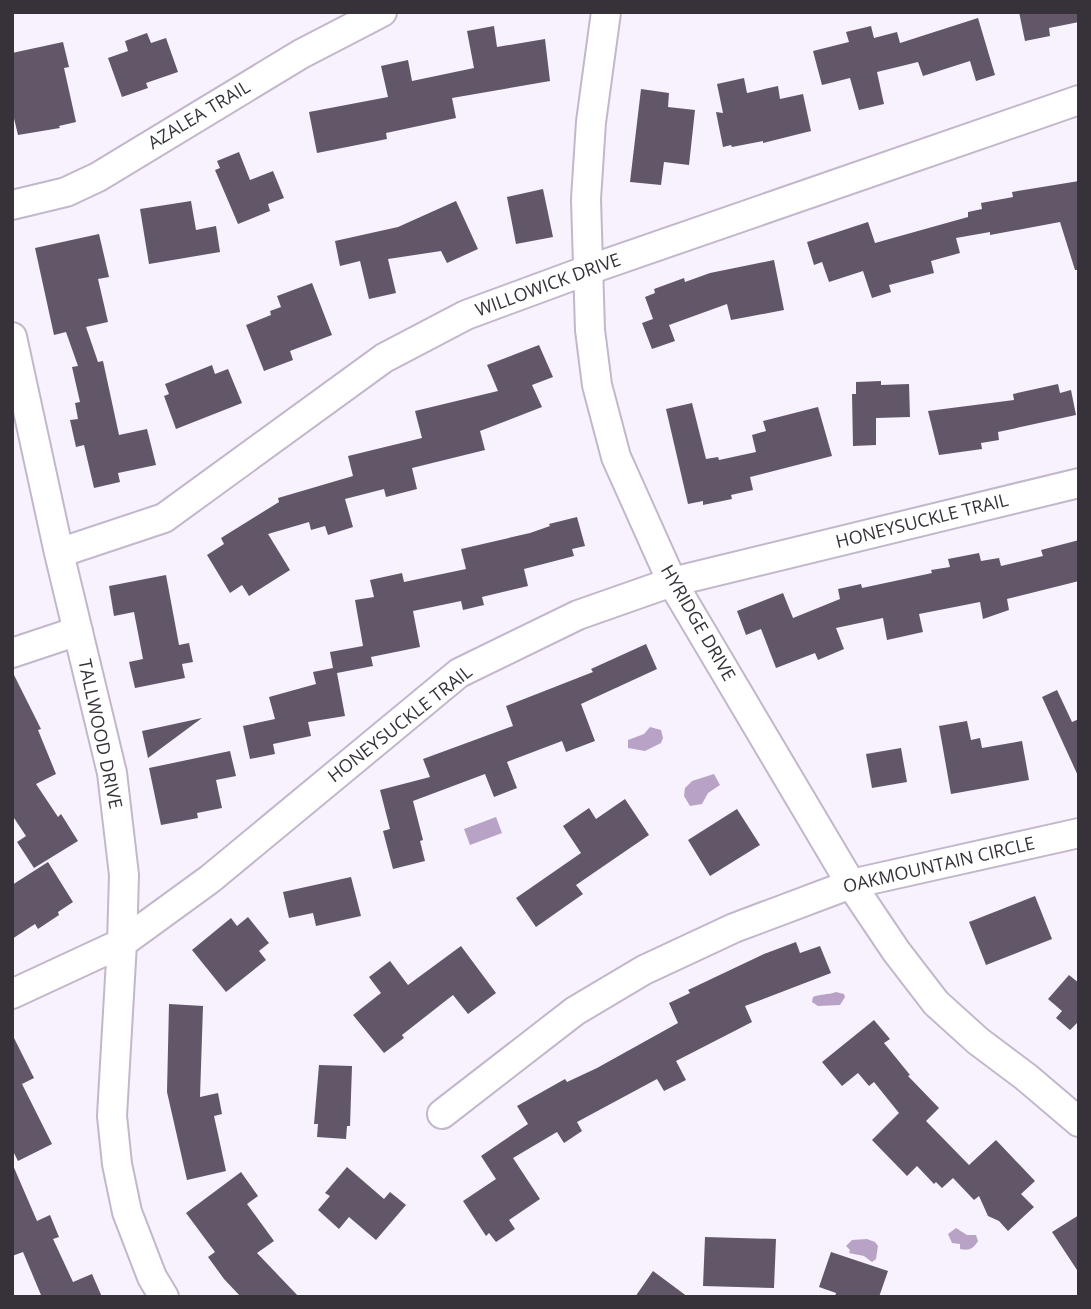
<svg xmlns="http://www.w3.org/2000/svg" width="1091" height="1309" viewBox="0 0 1091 1309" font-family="'Open Sans',sans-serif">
  <rect width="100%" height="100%" fill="#f8f1fe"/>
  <path fill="#b8a3c6" d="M650 727 661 730 663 738 661 743 645 751 628 748V740L644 734Z
    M714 774 720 785 708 793 702 804 690 806 684 796 685 788 692 781Z
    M496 817 502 833 470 845 464 829Z
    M836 992 844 994 845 997 840 1005 818 1006 812 1002 813 997C819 994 828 995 836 992Z
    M956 1228 967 1235H976L978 1241C973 1249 969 1251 960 1249V1244L952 1243 948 1234Z
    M867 1239 875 1242 878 1246 876 1259 872 1262 864 1256 849 1253 850 1250 846 1246 852 1240Z"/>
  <path fill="#615769" d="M1019 12H1079V22L1049 28 1050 36 1025 41Z
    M978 18 995 75 976 81 970 61 923 76 918 62 877 72 884 104 859 110 850 78 822 85 813 51 849 42 846 32 871 26 874 38 897 32 900 43Z
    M494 26 497 47 545 39 550 81 452 98 456 118 386 133 387 139 317 153 309 112 388 97 381 66 408 60 412 81 474 68 467 31Z
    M147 33 151 43 166 38 178 72 146 83 148 88 122 97 108 58 128 51 125 41Z
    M63 42 69 67 64 68 76 122 59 126 60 128 18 135 12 110V53Z
    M744 78 747 93 778 86 780 99 803 94 811 131 763 143V141L732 147 731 145 723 147 716 112 723 113 717 84Z
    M641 89 669 93 668 107 695 110 689 165 664 162 661 185 630 182Z
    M239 152 250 180 273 171 284 198 268 204 270 211 238 224 215 170 220 168 217 161Z
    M1079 181V270H1075L1060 222 990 235V232L956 238 960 253 931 261 934 273 889 285 891 292 872 298 863 271 829 282 822 262 814 265 807 242 868 222 875 243 968 217V212L982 209 981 203 1013 197 1012 192Z
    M543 189 553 237 516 244 507 197Z
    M191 201 196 230 216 226 220 252 149 264 140 209Z
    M456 201 478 249 447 263 441 251 388 259 396 293 369 299 360 261 340 266 335 241 398 227Z
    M99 234 109 277 98 279 108 322 86 327 98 362 103 361 119 435 147 429 156 465 118 473 120 482 94 488 84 445 76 447 70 420 78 419 75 403 80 402 72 367 78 366 66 332 54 335 35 248Z
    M774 260 784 310 731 320 727 304 669 325 675 341 652 349 642 323 653 319 645 297 655 293 654 289 684 278 685 282 710 273Z
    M312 283 332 335 290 351 293 360 264 371 246 325 271 315 270 311 281 307 277 296Z
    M539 345 553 377 532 385 542 407 480 431 485 450 412 468 417 489 386 497 384 489 345 499 353 527 328 535 325 526 311 530 309 522 268 534 290 570 249 596 242 585 230 593 207 555 224 544 221 538 279 502 278 498 353 476 348 456 422 438 415 411 498 391 487 365Z
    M212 365 215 374 228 369 242 403 176 429 164 396 169 394 165 384Z
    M881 381V385L909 384 910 417 876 418V445L853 446 852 394H856V382Z
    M1058 384 1060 393 1071 390 1076 415 998 432 999 440 981 443 982 449 939 455 928 411 1014 400 1013 394Z
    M692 403 706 459 718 457 719 460 756 452 752 435 766 431 763 421 818 407 832 456 750 477 753 490 731 495 732 499 703 505V501L688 504 666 409Z
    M577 517 585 546 572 549 574 556 524 569 528 586 482 597 484 605 463 610 461 601 413 611 420 647 371 657 373 666 337 673 345 716 308 722 311 736 273 744 275 754 250 759 243 726 275 719 269 697 316 684 313 672 333 668 330 652 363 646 355 600 374 597 370 580 402 573 404 582 466 569 461 549 530 533 550 526 549 524Z
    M1079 540V581L1007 599 1009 610 983 619 980 602 919 614 923 632 887 640 883 618 836 628 844 649 818 660 815 653 776 668 761 629 746 635 737 611 783 593 793 618 840 599 838 589 861 584 862 588 932 573 931 570 950 567 948 559 979 553 981 561 999 558 1001 566 1043 556 1041 550Z
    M166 575 179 645 189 643 193 662 182 664 185 678 135 688 129 662 143 659 134 612 114 616 109 586Z
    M646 644 657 669 581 704 595 741 566 752 562 741 507 762 517 788 494 797 485 774 413 801 423 840 420 841 425 861 393 869 383 831 390 829 380 790 430 777 423 759 513 726 506 706 593 672 591 669Z
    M12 671 41 729 38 730 56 774 36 784 58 817 61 814 78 841 34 868 17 842 26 836 12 815Z
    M1057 690 1072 722 1079 719V778L1042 697Z
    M202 718 148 758 142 731Z
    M967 721 971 740 980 738 982 748 1022 741 1029 780 951 794 939 726Z
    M901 748 907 782 872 788 866 754Z
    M230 751 236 776 216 780 222 808 197 813 198 818 161 825 149 768Z
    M625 799 649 835 576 885 583 894 536 927 516 898 581 853 563 826 589 808 596 819Z
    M737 809 760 845 710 876 688 840Z
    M48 862 73 902 58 912 59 915 38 929 35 924 12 939V885Z
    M351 877 361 916 316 926 313 913 289 918 283 892Z
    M1035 896 1052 939 986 965 969 922Z
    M248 917 269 943 259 951 266 960 226 992 192 950 231 918 237 926Z
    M796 942 800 953 820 946 831 973 745 1006 752 1022 676 1061 686 1080 664 1091 657 1079 577 1122 582 1131 564 1143 557 1132 513 1158 540 1199 509 1220 515 1229 496 1242 489 1233 486 1236 463 1201 496 1179 481 1156 528 1124 517 1106 565 1079 567 1082 597 1068 678 1023 669 1003 690 993 688 990 764 954Z
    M461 946 496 993 468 1014 453 995 402 1035 404 1038 384 1053 353 1015 381 993 369 977 390 961 408 985Z
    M1069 975 1079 983V1025L1077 1023 1070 1030 1056 1018 1062 1011 1048 999Z
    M169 1004 203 1006 200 1097 218 1093 222 1114 214 1116 226 1171 187 1180 167 1092Z
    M874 1020 890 1039 884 1043 910 1075 908 1076 939 1108 926 1121 969 1165 996 1140 1035 1181 1021 1194 1034 1207 1008 1231 999 1221 988 1216 979 1196 974 1200 953 1178 942 1188 936 1182 934 1184 917 1166 907 1176 872 1140 899 1113 874 1082 869 1086 858 1073 842 1086 822 1062Z
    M12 1034 34 1078 22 1084 52 1144 18 1161 12 1149Z
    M319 1065 352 1066 350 1126H347L346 1139 317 1137 318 1124H314Z
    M12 1163 37 1221 50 1215 59 1237 53 1239 73 1282 92 1274 102 1297H38L41 1295 23 1252 12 1256Z
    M347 1167 384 1199 390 1192 406 1205 376 1240 349 1217 339 1229 318 1210 330 1196 325 1193Z
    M241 1172 258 1196 247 1204 274 1241 257 1253 299 1297H241L224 1279 208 1257 215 1252 186 1213Z
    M1079 1215V1273L1052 1232Z
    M705 1237 776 1239 774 1288 703 1286Z
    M831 1252 888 1271 879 1297H835L836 1293 819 1287Z
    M653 1271 688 1297H635Z"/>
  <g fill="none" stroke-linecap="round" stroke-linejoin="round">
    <defs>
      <path id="minor" d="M606 12 591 122 586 199 590 330 597 385 616 457 672 582 851 884 896 951 936 1003 978 1041 1026 1077 1079 1122
        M12 205 66 192 98 177 301 54 382 12
        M12 337 59 553 112 773 124 875 122 943 112 1116 117 1164 127 1212 152 1277 164 1297
        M59 553 164 518 384 358 466 315 588 270 1079 100
        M12 653 78 631
        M12 994 122 943 210 879 459 673 578 615 672 582 1079 483
        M442 1114 575 1011 644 970 734 928 851 884 1079 833"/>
    </defs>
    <use href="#minor" stroke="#c3b7cb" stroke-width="32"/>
    <use href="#minor" stroke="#fff" stroke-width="28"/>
  </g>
  <g text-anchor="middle" stroke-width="7" stroke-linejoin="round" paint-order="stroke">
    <g font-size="18" fill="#37323a" stroke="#fff">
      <text transform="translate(199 115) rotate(-31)" y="6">AZALEA TRAIL</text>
      <text transform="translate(548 285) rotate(-20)" y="6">WILLOWICK DRIVE</text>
      <text transform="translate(922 521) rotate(-14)" y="6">HONEYSUCKLE TRAIL</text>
      <text transform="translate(698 623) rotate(60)" y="6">HYRIDGE DRIVE</text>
      <text transform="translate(400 724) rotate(-38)" y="6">HONEYSUCKLE TRAIL</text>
      <text transform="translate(100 734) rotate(78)" y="6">TALLWOOD DRIVE</text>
      <text transform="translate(939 865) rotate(-13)" y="6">OAKMOUNTAIN CIRCLE</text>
    </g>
  </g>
  <rect width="1091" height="1309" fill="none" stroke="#37323a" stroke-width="28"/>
</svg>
